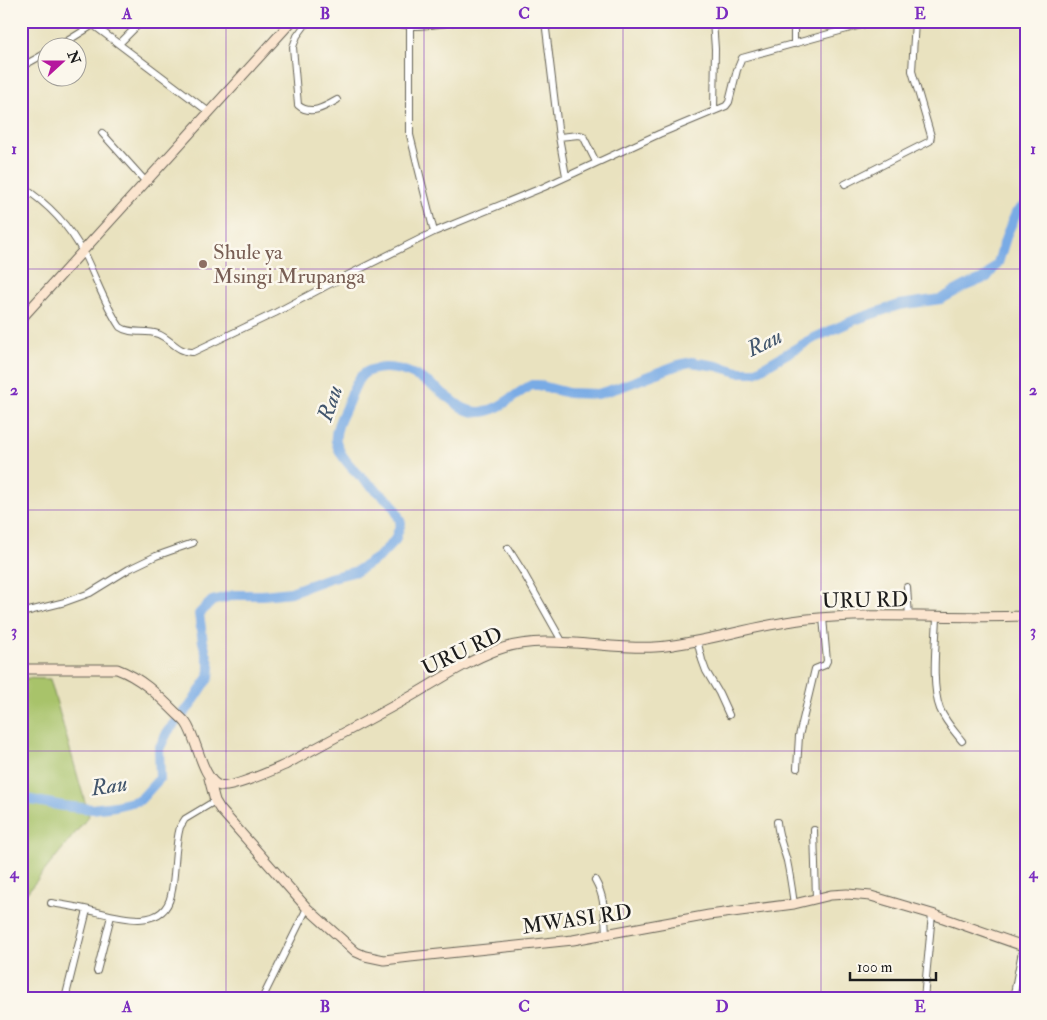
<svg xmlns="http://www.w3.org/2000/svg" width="1047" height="1020" viewBox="0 0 1047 1020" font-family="'IM FELL Double Pica',serif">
  <rect width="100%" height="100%" fill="#fbf7ec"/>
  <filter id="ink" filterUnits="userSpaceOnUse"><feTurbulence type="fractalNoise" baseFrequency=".02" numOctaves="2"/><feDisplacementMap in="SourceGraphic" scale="10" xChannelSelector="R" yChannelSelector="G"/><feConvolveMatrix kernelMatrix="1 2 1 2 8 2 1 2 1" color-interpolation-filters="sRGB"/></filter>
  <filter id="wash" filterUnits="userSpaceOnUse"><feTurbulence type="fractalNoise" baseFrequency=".0096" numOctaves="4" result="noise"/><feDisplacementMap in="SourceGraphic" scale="20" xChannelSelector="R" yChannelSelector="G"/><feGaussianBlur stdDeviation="1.12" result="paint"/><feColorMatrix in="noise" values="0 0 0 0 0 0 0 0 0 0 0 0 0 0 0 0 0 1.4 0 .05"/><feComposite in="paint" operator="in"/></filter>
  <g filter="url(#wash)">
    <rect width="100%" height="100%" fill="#e9e2bf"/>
    <path fill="#a8c36a" stroke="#627043" d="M21 678 50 679 89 816 21 900Z"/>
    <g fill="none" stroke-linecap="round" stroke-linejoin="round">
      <path stroke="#79abe5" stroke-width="10" d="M21 798 63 806 92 809 115 806 140 800 160 778 159 749 168 731 190 706 209 677 210 667 203 642 199 614 212 601 234 595H263L291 592 329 578 357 571 380 556 395 540 401 523C398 517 396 508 391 503 374 487 341 465 336 441 334 427 346 410 350 398 358 378 361 369 384 368 407 367 428 381 445 395 456 403 464 412 478 412 498 413 515 393 532 385H538L568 393 598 394 620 387 678 365 691 362 717 366 738 372H755L814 338 857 319 899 305 941 299 965 286 987 277 998 263 1007 234 1016 213 1026 204"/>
    </g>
  </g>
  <g filter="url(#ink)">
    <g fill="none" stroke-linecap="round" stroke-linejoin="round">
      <defs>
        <path id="street" d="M88 21 209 112
          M308 21 297 36 293 47 298 105C310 116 325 107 337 100
          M394 21C406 31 446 23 461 21
          M545 21 559 137 566 176
          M713 21 715 49 714 111
          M410 26V135L434 232
          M119 44 142 21
          M794 44V21
          M56 48 93 25
          M21 67 48 52
          M102 133 146 182
          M559 137 579 135 583 136 596 162
          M845 184 930 141 931 136 912 71 915 21
          M21 186C47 203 70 227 84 254 96 278 105 305 120 327 131 335 146 329 158 334 171 339 178 353 193 352L275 313 326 286 434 232 544 187 659 134 726 106 729 102 737 70 742 58 876 21
          M508 548 523 572 563 643
          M907 587 909 617
          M21 613 65 602 90 593 129 569 156 556 193 543
          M937 617C936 643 931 686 940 709 945 721 954 731 962 741
          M697 640 702 660 706 671 719 693 729 715
          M797 768 799 736 815 669 825 665 827 661 823 618
          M777 822C778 836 783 847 787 861 790 875 792 890 794 904
          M814 830 816 899
          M595 880C605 897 605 916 606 935
          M51 903C64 905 76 907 89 910 115 916 163 933 171 895 176 873 174 849 180 827L185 819 215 801
          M1021 946 1026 928
          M97 971 111 916
          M65 999 87 910
          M262 999 307 908
          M924 999 932 914
          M1013 999 1023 946"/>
        <path id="secondary" d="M21 319 292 21
          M21 669H117C141 678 157 694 175 712 179 716 183 719 186 723 197 738 202 780 220 786 231 789 273 770 285 765 326 742 367 721 408 698 436 682 467 661 497 650 544 632 605 650 655 647 707 643 756 624 808 619 879 612 954 619 1026 616
          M209 778 215 801 220 809 307 908 356 952 365 956 384 960 410 957 573 940 709 915 794 904 831 895 847 894 871 896 932 914 1026 947"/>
      </defs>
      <use href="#street" stroke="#646155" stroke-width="8"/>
      <use href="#secondary" stroke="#646155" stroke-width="11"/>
      <use href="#street" stroke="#fff" stroke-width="6"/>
      <use href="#secondary" stroke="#fbe5cf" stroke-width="9"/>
    </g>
  </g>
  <path fill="none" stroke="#7b2cbf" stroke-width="1" stroke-opacity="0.55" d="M226 21V999M424 21V999M623 21V999M821 21V999M21 269H1026M21 510H1026M21 751H1026"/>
  <circle fill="#8d6e63" stroke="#fbf7ec" stroke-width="2" cx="203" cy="264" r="5"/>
  <g text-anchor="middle" stroke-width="5" stroke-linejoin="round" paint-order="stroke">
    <g font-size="21" fill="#785e54" stroke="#fbf7ec" text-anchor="start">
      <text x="213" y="259">Shule ya<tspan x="213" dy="24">Msingi Mrupanga</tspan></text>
    </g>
    <g font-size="21" fill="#1c1c1c" stroke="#fbf7ec">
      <text transform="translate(865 600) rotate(-1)" y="7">URU RD</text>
      <text transform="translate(462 651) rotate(-25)" y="7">URU RD</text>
      <text transform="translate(577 919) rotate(-8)" y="7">MWASI RD</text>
    </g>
    <g font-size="22" font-style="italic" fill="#41556c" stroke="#fbf7ec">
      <text transform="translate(764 342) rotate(-26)" y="8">Rau</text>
      <text transform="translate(329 403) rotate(-71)" y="8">Rau</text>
      <text transform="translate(109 785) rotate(-8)" y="8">Rau</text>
    </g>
  </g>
  <rect width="1047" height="1020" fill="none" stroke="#fbf7ec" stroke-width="55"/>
  <g transform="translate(62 62) rotate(69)"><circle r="24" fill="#fbf7ec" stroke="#a29f99"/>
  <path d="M0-4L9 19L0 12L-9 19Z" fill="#b5179e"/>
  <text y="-8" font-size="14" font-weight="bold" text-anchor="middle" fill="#1c1c1c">N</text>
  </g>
  <path d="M850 972v8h86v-8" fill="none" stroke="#1c1c1c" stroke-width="2.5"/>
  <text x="857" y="972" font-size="15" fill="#1c1c1c" stroke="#fbf7ec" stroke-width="4" paint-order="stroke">100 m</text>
  <rect x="28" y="28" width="992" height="964" fill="none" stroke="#7b2cbf" stroke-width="2"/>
  <g font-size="16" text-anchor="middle" font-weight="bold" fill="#7b2cbf">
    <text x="127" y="19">A</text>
    <text x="325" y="19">B</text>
    <text x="524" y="19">C</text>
    <text x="722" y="19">D</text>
    <text x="920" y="19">E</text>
    <text x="14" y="154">1</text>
    <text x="1033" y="154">1</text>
    <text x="14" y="395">2</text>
    <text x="1033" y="395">2</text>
    <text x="14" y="636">3</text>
    <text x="1033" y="636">3</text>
    <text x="14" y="878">4</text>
    <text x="1033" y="878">4</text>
    <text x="127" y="1012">A</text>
    <text x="325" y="1012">B</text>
    <text x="524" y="1012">C</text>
    <text x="722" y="1012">D</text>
    <text x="920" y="1012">E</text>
  </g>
</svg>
